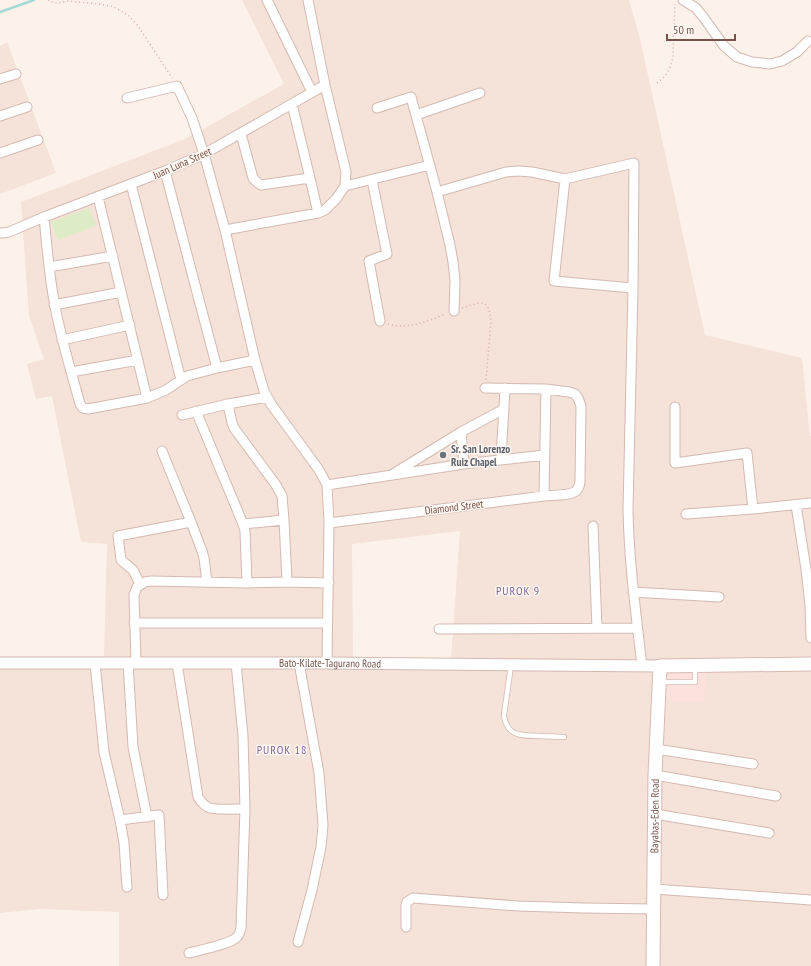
<svg xmlns="http://www.w3.org/2000/svg" width="811" height="966" viewBox="0 0 811 966" font-family="'PT Sans Narrow',sans-serif">
  <rect width="100%" height="100%" fill="#fdf2ea"/>
  <path fill="#f5e2d8" fill-rule="evenodd" d="M242 0H629L640 39 705 335 802 358 810 436H811V660H471L811 667V966H119V912L39 909 0 913V658L104 657 107 544 81 542 52 396 36 399 27 364 44 359 29 316 21 202 185 139 284 84ZM460 531 451 660 353 657 352 544Z
    M7 42 56 173 0 194V46Z"/>
  <path fill="#fde1dd" d="M706 673 704 703 666 701 668 674Z"/>
  <path fill="#ddecc7" d="M89 208 96 226 58 240 51 222Z"/>
  <g fill="none" stroke-linecap="round" stroke-linejoin="round">
    <path stroke="#a2dad8" stroke-width="2.5" d="M0 12 34 0"/>
    <defs>
      <path id="service" d="M511 665 504 715C506 736 522 736 539 736 548 736 556 737 564 737
        M661 682H695V667"/>
      <path id="minor" d="M267 0 312 92
        M683 0 696 8 704 18 724 46 737 57 752 62 770 64 782 61 797 52 808 41
        M0 79 16 74
        M127 98 177 86 192 118 204 154 225 230 255 360 264 391 271 404 319 470 327 485 329 523 327 663
        M292 104 310 178 318 213
        M377 108 411 97 437 192 450 245 453 262 455 281 454 311
        M416 115 480 93
        M0 116 27 107
        M241 134 253 178 258 183 261 185 310 178
        M0 153 38 140
        M165 171 217 368
        M565 179 554 281 633 288
        M372 180 387 254 369 261 380 321
        M131 184 181 380
        M345 186 430 165
        M437 192 506 172 518 171 532 172 565 179 634 163 633 288 628 510C629 562 636 614 642 666
        M98 197 147 398
        M44 217C47 247 49 276 55 306 61 339 71 371 80 404L83 408 88 409 147 398 166 390 187 376 217 368 255 360
        M225 230 318 213 325 210 336 199 345 186 346 172 325 85 308 0
        M0 233H3L9 232 44 217 165 171 204 154 325 85
        M49 267 113 256
        M54 305 121 292
        M62 340 130 325
        M71 372 138 360
        M228 404 232 423 234 428 276 485 282 496 284 520 287 582
        M675 407V463L747 453 753 509
        M196 411 243 524 245 531 247 583
        M182 415 228 404 267 397
        M461 432 464 464
        M162 451 191 522 202 551 204 558 207 582
        M501 459 505 388
        M393 474 461 432 504 409
        M327 485 464 464 545 455
        M544 496 546 389
        M796 505 806 569 810 605 811 638
        M686 514 753 509 811 503
        M329 523 544 496C552 495 572 496 577 490 579 487 580 484 580 481L581 406 578 398 575 394 569 392 546 389 485 388
        M243 524 284 520
        M593 526 597 628
        M140 584 133 570 121 560 118 536 191 522
        M633 592 719 597
        M134 623H327
        M439 629 637 628
        M95 663 104 752 120 820 124 843 127 887
        M128 663 133 747 147 817
        M136 663 134 595 137 587 145 582 151 581 247 583 287 582 329 583
        M177 663 198 797C201 802 204 806 210 808 217 810 236 809 245 809
        M656 749 753 764
        M655 775 776 796
        M655 814 769 833
        M120 820 159 815 163 895
        M654 889 811 900
        M406 927V905L407 902 413 898 518 906 584 908 653 909
        M298 942 312 890 321 847 323 825 319 773 299 663
        M189 953C200 950 231 944 237 937 240 934 240 931 241 928L245 809 243 736 236 663"/>
      <g id="tertiary">
        <path id="s1" d="M0 663H327L660 666"/>
      </g>
      <g id="secondary">
        <path id="s2" d="M653 966 655 775 660 666 811 664"/>
      </g>
    </defs>
    <use href="#service" stroke="#d3bab1" stroke-width="6"/>
    <use href="#minor" stroke="#d3bab1" stroke-width="11"/>
    <use href="#tertiary" stroke="#d3bab1" stroke-width="13"/>
    <use href="#secondary" stroke="#d8bab1" stroke-width="15"/>
    <path stroke="#d9ada2" stroke-width="1.5" stroke-dasharray="1 3" stroke-linecap="butt" d="M48 0 52 2 58 3 68 1 99 4 114 7 128 15 138 26 172 78
      M657 83 665 76 670 68 673 56 675 4
      M462 308C480 302 489 297 491 321L486 380
      M388 324C407 330 427 321 446 314"/>
    <use href="#service" stroke="#fff" stroke-width="4.5"/>
    <use href="#minor" stroke="#fff" stroke-width="9"/>
    <use href="#tertiary" stroke="#fff" stroke-width="11"/>
    <use href="#secondary" stroke="#fff" stroke-width="13"/>
  </g>
  <circle fill="#6b7280" stroke="#fff7f1" stroke-width="1.5" cx="443" cy="455" r="4"/>
  <g text-anchor="middle" stroke-width="3" stroke-linejoin="round" paint-order="stroke">
    <g font-size="11" fill="#79534b" stroke="#fff7f1">
      <text transform="translate(182 163) rotate(-24)" y="4">Juan Luna Street</text>
      <text transform="translate(454 507) rotate(-7)" y="4">Diamond Street</text>
      <text dy="4" stroke="none"><textPath href="#s1" startOffset="330">Bato-Kilate-Tagurano Road</textPath></text>
      <text dy="4" stroke="none"><textPath href="#s2" startOffset="150">Bayabas-Eden Road</textPath></text>
    </g>
    <g font-size="11" font-weight="bold" fill="#5b616d" stroke="#fff7f1" text-anchor="start">
      <text x="451" y="453">Sr. San Lorenzo<tspan x="451" dy="13">Ruiz Chapel</tspan></text>
    </g>
    <g font-size="12" letter-spacing="1" fill="#80689c" stroke="#fff7f1">
      <text x="518" y="595">PUROK 9</text>
      <text x="282" y="754">PUROK 18</text>
    </g>
  </g>
  <path d="M667 34v6h68v-6" fill="none" stroke="#79534b" stroke-width="2"/>
  <text x="673" y="34" font-size="12" fill="#79534b" stroke="#fff7f1" stroke-width="3" paint-order="stroke">50 m</text>
</svg>
